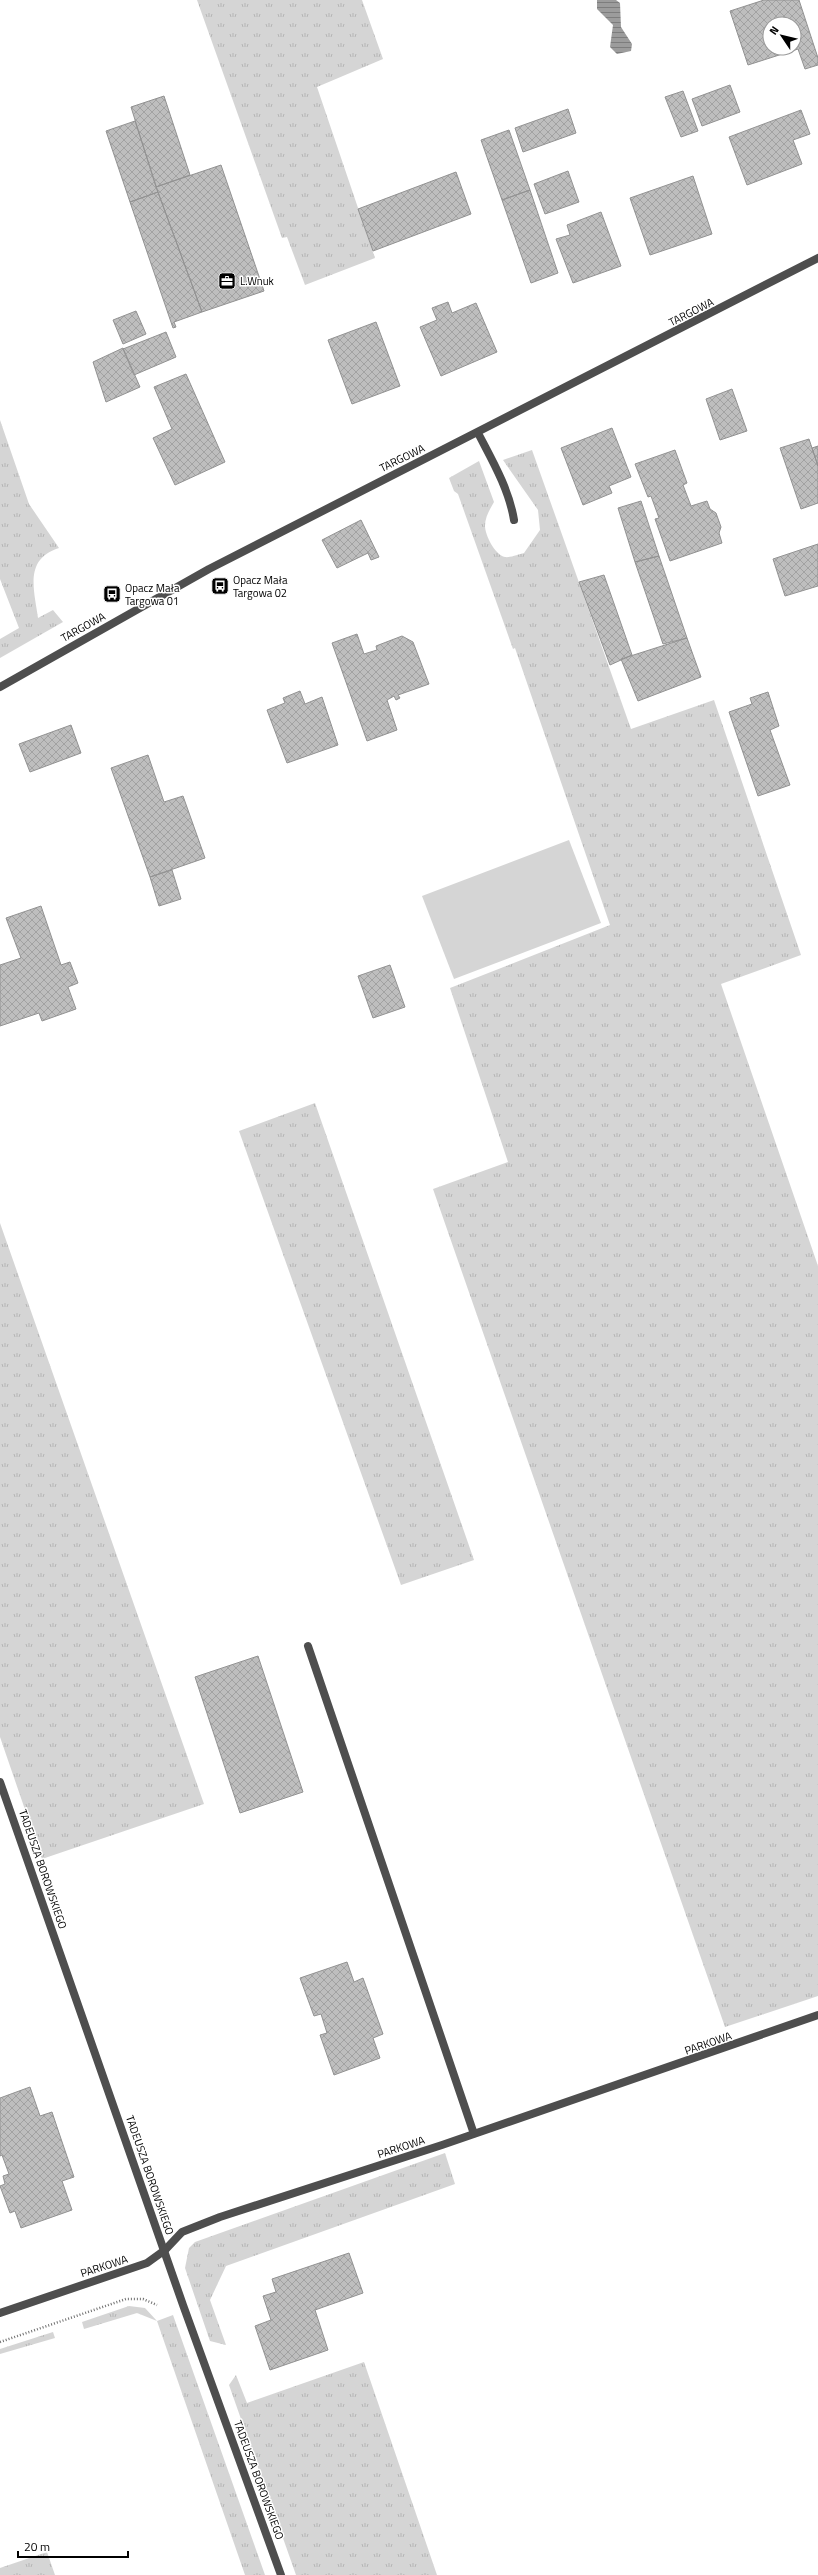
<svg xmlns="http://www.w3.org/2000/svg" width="818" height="2575" viewBox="0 0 818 2575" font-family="'Titillium Web',sans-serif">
  <defs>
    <pattern id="grass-tufts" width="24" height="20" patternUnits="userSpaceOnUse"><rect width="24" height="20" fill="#d5d5d5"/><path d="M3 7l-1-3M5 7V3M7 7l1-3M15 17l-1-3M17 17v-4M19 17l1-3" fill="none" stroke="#b5b5b5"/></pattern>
    <pattern id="water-rules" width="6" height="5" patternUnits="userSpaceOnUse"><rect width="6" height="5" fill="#9c9c9c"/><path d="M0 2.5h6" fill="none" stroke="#7d7d7d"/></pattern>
    <pattern id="building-cross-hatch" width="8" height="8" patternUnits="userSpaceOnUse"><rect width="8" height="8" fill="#bebebe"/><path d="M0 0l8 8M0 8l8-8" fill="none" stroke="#a2a2a2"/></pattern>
  </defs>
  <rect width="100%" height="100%" fill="#fff"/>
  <path fill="url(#grass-tufts)" d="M197 0H362L383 59 317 87 375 258 305 285 287 237 282 238Z
    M0 420 29 504 59 548C24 559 34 589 38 618L53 610 63 622 0 658V639L19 628 0 579Z
    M532 450 631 729 714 700 801 955 721 984 818 1266V1996L725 2027 433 1189 508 1162 450 988 610 925 515 648 513 649 458 494 454 491 449 478 479 461 494 502C490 509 485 517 485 526 485 535 495 555 505 557 510 558 519 554 524 553L540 530 538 510 503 460Z
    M315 1103 474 1560 401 1585 239 1131Z
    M0 1223 204 1804 42 1859 0 1737Z
    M445 2153 455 2184 226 2266 210 2300 226 2345 210 2341 185 2268 189 2248 195 2242Z
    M129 2306 145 2308 157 2321 173 2315 265 2575H245L157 2321 137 2313 84 2329 82 2322Z
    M53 2332 55 2338 0 2354V2349Z
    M364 2362 437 2575H296L229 2385 236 2375 247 2403Z
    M47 2552 55 2575H0V2568Z"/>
  <path fill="#d5d5d5" d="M569 840 601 923 454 979 422 896Z"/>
  <path fill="url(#water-rules)" d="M597 0H616L620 3 621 27 632 44 631 51 617 54 610 47 613 25 597 9Z"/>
  <path fill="url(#building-cross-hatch)" stroke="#929292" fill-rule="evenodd" d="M764 0H799L818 58V65L805 69 798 49 748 65 730 11ZM770 24H794V48H770Z
    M730 85 740 112 702 126 692 99Z
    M683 91 698 131 681 137 665 97Z
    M164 96 190 175 156 187 131 107Z
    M568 109 576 133 523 152 515 128Z
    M801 110 810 134 793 140 802 164 747 185 729 137Z
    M135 121 158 192 130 202 106 131Z
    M509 130 530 190 502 200 481 140Z
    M221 165 264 291 202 312 156 187Z
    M568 171 579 202 545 214 534 184Z
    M456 172 471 214 373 251 358 209Z
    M693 176 712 234 650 255 630 198Z
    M530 190 558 273 531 283 502 200Z
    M158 192 202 312 174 322 176 327 173 328 130 202Z
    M601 212 621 266 573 283 556 239 570 235 567 225Z
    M448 302 452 313 476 303 497 352 441 376 420 327 437 320 432 308Z
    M136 311 146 334 123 344 113 320Z
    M376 322 400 386 352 404 328 340Z
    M166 332 176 357 134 375 123 349Z
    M123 348 140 387 106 402 93 362Z
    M186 374 225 462 175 485 153 438 172 429 154 387Z
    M732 389 747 431 720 440 706 399Z
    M612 428 631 477 609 486 612 493 583 505 561 448Z
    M809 439 818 466V503L801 509 780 448Z
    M818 446V466L812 448Z
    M675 450 687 483 683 485 691 506 707 501 710 509 716 513 721 527 719 533 722 543 670 561 655 519 659 518 651 496 648 497 635 464Z
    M641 501 659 556 635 562 618 508Z
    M361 520 379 557 371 560 368 553 337 568 322 540Z
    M818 544V586L785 596 773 559Z
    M659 556 687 638 663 644 635 562Z
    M604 575 632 655 610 665 579 582Z
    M357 634 364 654 377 650 376 646 402 636 413 642 429 684 398 695 400 698 396 700 394 696 387 700 397 730 367 741 332 643Z
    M687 638 701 677 638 701 621 659Z
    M300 691 305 704 322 697 338 745 287 763 267 710 285 703 283 698Z
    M768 692 779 726 770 730 790 785 758 796 729 712 752 704 750 698Z
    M71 725 81 753 30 772 19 744Z
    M148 755 164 802 183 796 205 858 150 877 111 768Z
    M172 870 181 899 159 906 150 877Z
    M41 906 61 965 70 962 78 983 68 987 76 1009 42 1021 39 1013 0 1026V965L21 958 6 918Z
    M390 965 405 1007 373 1018 358 976Z
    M258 1656 303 1792 240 1813 195 1677Z
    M347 1962 354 1982 363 1978 383 2034 373 2038 380 2058 334 2075 320 2035 327 2033 321 2014 314 2016 300 1978Z
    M30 2087 40 2116 52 2112 57 2127 74 2177 62 2181 72 2210 21 2228 15 2211 10 2213 0 2186 5 2184 3 2176 9 2174 2 2155 0 2156V2098Z
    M349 2253 363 2293 315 2310 328 2350 270 2370 255 2326 271 2320 263 2296 276 2292 272 2279Z"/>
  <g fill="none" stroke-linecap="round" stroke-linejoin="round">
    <path stroke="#707070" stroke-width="2.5" stroke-dasharray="1 2" stroke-linecap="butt" d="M0 2342 126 2299H143L157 2305"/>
    <path stroke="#4e4e4e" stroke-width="8" d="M478 433C492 460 509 489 514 520
      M308 1646 474 2134
      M165 2250 182 2232 220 2217 442 2145 818 2015"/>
    <path stroke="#4e4e4e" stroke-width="8" d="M0 1782 183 2305 281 2575
      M0 2313 147 2263 165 2250"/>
    <path stroke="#4e4e4e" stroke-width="8" d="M0 687 209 569 818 258"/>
  </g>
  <defs>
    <symbol id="office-square" viewBox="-11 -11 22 22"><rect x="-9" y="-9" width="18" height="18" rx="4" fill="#000" stroke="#fff"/><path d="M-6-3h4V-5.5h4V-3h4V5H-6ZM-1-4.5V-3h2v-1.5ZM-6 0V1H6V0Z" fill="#fff"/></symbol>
    <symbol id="bus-square" viewBox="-11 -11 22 22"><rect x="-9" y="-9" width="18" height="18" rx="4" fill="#000" stroke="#fff"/><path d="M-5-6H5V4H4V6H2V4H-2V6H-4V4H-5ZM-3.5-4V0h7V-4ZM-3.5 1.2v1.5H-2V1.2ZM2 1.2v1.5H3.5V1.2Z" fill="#fff"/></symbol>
  </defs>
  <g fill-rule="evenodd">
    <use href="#office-square" x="217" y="271" width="20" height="20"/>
    <use href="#bus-square" x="210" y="576" width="20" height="20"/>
    <use href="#bus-square" x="102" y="584" width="20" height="20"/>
  </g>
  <g text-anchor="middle" stroke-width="3" stroke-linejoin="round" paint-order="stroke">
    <g font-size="11" fill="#000" stroke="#fff" text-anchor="start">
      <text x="240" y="285">L.Wnuk</text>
      <text x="233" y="584">Opacz Mała<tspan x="233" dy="13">Targowa 02</tspan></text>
      <text x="125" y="592">Opacz Mała<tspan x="125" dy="13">Targowa 01</tspan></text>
    </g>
    <g font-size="11" fill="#000" stroke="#fff">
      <text transform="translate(691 312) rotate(-27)" y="4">TARGOWA</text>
      <text transform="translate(402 458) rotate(-26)" y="4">TARGOWA</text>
      <text transform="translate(83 627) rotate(-29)" y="4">TARGOWA</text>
      <text transform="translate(43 1869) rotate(71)" y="4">TADEUSZA BOROWSKIEGO</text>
      <text transform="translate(708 2043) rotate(-19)" y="4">PARKOWA</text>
      <text transform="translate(401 2147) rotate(-18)" y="4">PARKOWA</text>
      <text transform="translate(150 2175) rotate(71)" y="4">TADEUSZA BOROWSKIEGO</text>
      <text transform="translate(104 2266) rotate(-18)" y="4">PARKOWA</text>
      <text transform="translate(259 2480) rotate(70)" y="4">TADEUSZA BOROWSKIEGO</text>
    </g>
  </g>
  <g transform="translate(782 36) rotate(305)"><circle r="19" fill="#ffffff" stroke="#999999"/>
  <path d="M0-3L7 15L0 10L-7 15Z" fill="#000000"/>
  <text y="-6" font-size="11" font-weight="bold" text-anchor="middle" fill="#000000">N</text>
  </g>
  <path d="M18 2551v6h110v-6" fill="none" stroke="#000000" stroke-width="2"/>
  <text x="24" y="2551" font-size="12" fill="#000000" stroke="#ffffff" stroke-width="3" paint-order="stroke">20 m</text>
</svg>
